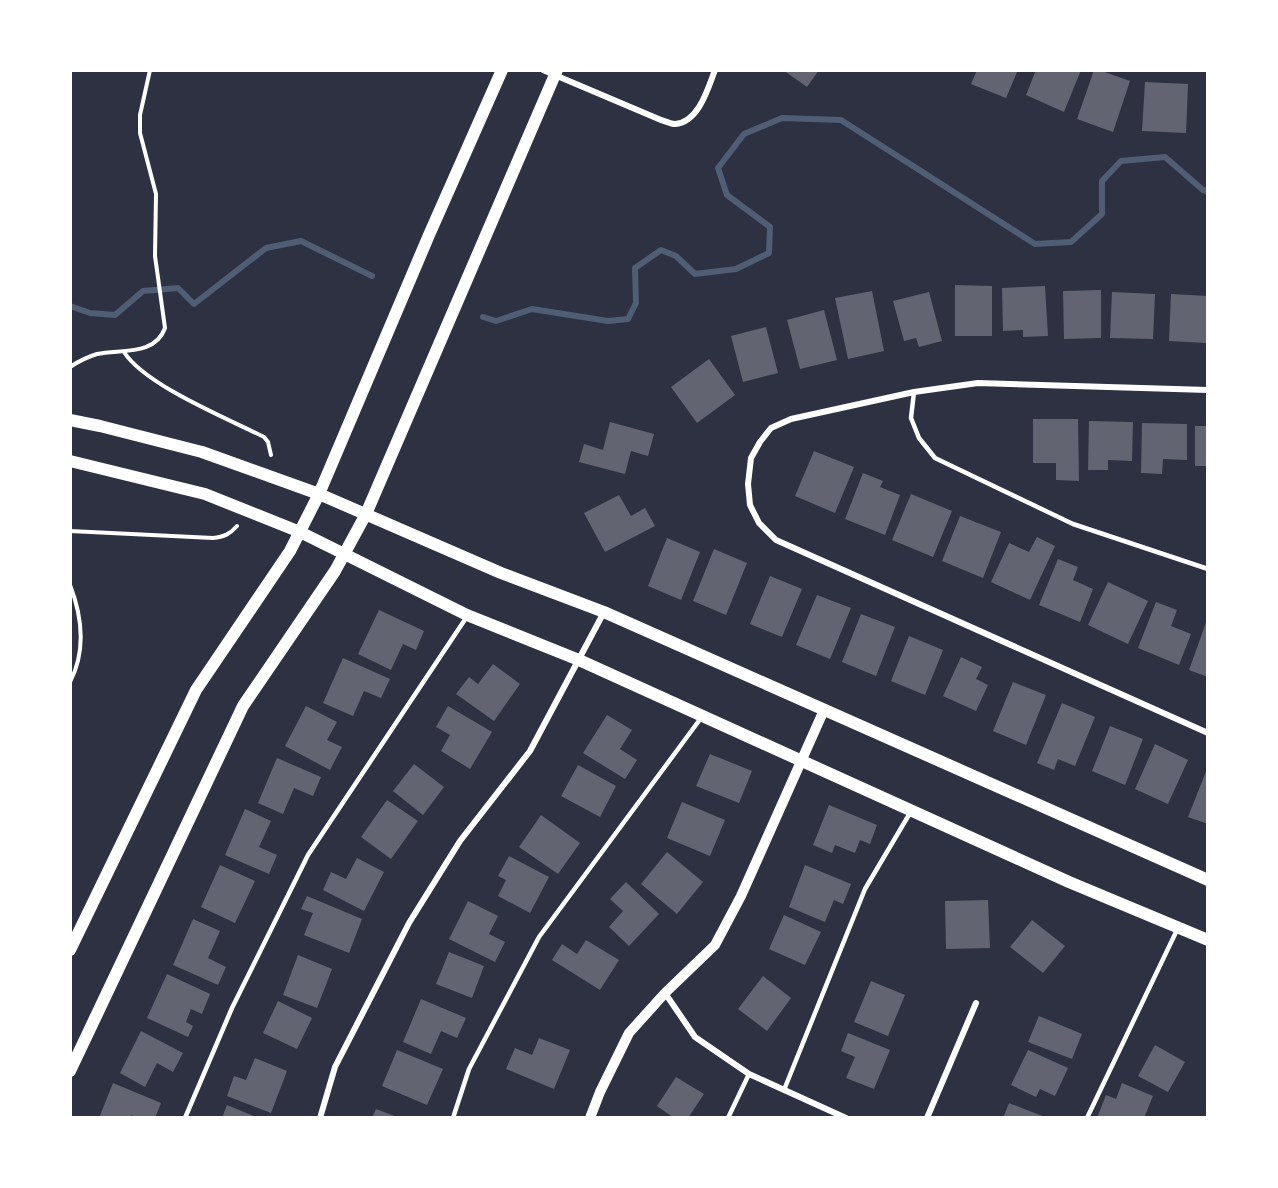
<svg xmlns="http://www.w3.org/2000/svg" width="1278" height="1188" viewBox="0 0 1278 1188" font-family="'Fira Sans Condensed',sans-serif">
  <rect width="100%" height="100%" fill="#2d3142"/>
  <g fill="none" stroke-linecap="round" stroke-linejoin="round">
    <path stroke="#4f5d75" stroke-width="6" d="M70 306 90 313 115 315 143 291 178 288 194 304 266 248 301 241 372 276
      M483 317 496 321 532 309 608 321 628 319 636 303 635 268 661 250 676 256 695 274 736 269 769 253 770 227 727 195 718 168 744 134 782 118 841 120 1035 244 1071 242 1102 214V181L1121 161 1165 157 1203 190 1208 191"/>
  </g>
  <path fill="#626471" d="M783 70H819L807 87Z
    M977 70H1018L1006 98 971 84Z
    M1036 70H1081L1064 112 1026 95Z
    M1094 70H1099L1130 81 1113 132 1077 119Z
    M1145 82 1188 84 1186 133 1142 131Z
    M955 285 992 286V336H955Z
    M1045 286 1048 336 1023 337V330L1003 331 1002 288Z
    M1101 290V338L1064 339 1063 291Z
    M872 291 884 351 848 359 835 298Z
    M929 292 942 341 919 347 916 338 904 341 893 301Z
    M1112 292 1155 294 1153 339 1110 338Z
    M1171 294 1208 296 1206 343 1169 341Z
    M824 310 837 360 800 369 787 320Z
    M766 327 778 373 743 382 731 336Z
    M709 359 735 395 697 423 671 387Z
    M1033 419H1078L1079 481 1056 480V463H1033Z
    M1089 421 1133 422 1132 461 1108 460V470H1088Z
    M610 422 654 434 648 456 631 451 625 474 579 462 584 444 603 450Z
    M1142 423 1187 424V460L1163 459 1162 474 1141 473Z
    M1195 426H1208V466H1195Z
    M814 451 854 467 835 513 795 496Z
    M863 473 883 481 880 487 900 495 885 535 845 519Z
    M911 494 952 511 933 557 892 540Z
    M619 495 631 516 645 508 655 526 605 552 584 513Z
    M960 516 1001 532 983 578 942 561Z
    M1037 537 1055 546 1030 600 991 582 1009 543 1029 552Z
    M667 538 700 552 681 600 648 586Z
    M714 549 747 563 726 615 693 601Z
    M1058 559 1078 567 1073 580 1093 589 1080 622 1039 605Z
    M770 576 802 589 782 637 750 624Z
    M1108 582 1148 601 1128 644 1088 625Z
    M817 595 851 608 830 659 796 645Z
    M1156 602 1177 610 1171 626 1191 634 1179 665 1138 648Z
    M379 610 424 631 416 650 403 644 391 670 358 654Z
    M861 614 895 627 876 676 842 662Z
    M1208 617V677L1189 670Z
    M909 636 943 650 925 695 891 681Z
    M961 657 982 667 976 679 988 685 976 711 943 696Z
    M343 658 390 679 381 698 364 691 353 716 323 703Z
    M493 664 520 684 494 721 456 694 469 677 478 684Z
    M1013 682 1046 695 1026 745 993 731Z
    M1062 703 1095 717 1075 766 1058 759 1054 770 1037 763Z
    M306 706 337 722 327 740 342 747 330 770 285 746Z
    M448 706 492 732 470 769 441 751 450 735 436 727Z
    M607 715 632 730 620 749 637 760 625 779 583 753Z
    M1110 726 1143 739 1125 785 1092 771Z
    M1155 744 1188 760 1168 804 1135 789Z
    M710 754 752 771 739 803 696 786Z
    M277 758 321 777 313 796 294 788 283 814 258 803Z
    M414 764 444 787 423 815 393 791Z
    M578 765 616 786 600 817 561 796Z
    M1207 769H1208V824L1188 817Z
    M387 800 418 821 391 859 361 837Z
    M682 802 725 820 710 856 667 838Z
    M829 805 877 825 870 844 860 840 855 853 835 845 832 853 813 845Z
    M245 809 271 821 259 847 277 855 269 874 225 855Z
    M541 815 580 843 558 874 519 847Z
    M667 852 703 882 677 914 641 884Z
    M509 856 549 877 530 913 498 896 506 880 498 876Z
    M357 858 384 872 364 911 323 890 331 872 346 879Z
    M220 865 255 881 235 923 201 907Z
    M805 865 851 884 843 904 834 900 825 922 789 907Z
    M626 882 659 914 629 946 609 927 623 911 610 899Z
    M307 896 362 919 349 953 304 935 313 913 301 909Z
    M988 900 990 948 946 949 945 901Z
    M468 901 498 916 489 934 505 942 495 962 449 939Z
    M784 915 821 932 805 965 769 949Z
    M193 919 220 931 208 958 226 967 218 985 173 965Z
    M1032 920 1065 946 1043 973 1010 947Z
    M586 940 619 960 600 990 552 960 562 944 577 954Z
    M449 952 484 966 472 998 436 984Z
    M298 955 332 969 317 1008 283 995Z
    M167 974 210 994 202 1014 191 1009 186 1022 193 1026 188 1037 147 1018Z
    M763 976 791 998 767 1031 738 1009Z
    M871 981 905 995 888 1036 854 1022Z
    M421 999 466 1018 457 1038 441 1031 431 1054 403 1042Z
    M278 1001 312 1018 297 1049 263 1033Z
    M1039 1016 1082 1034 1072 1059 1028 1042Z
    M141 1031 183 1053 173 1072 157 1063 145 1087 120 1073Z
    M848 1033 890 1050 874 1089 846 1078 855 1057 841 1051Z
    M539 1038 570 1050 554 1089 506 1069 515 1048 532 1055Z
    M1155 1045 1185 1062 1168 1092 1138 1076Z
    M397 1050 443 1069 427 1105 382 1086Z
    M1028 1050 1068 1068 1055 1096 1040 1089 1036 1097 1011 1085Z
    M255 1058 287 1071 271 1113 227 1096 234 1076 246 1080Z
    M676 1077 704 1094 688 1118H674L657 1106Z
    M113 1083 161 1103 155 1118H136L131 1115V1118H99Z
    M1122 1083 1153 1096 1144 1118H1097L1106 1095 1116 1099Z
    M1009 1103 1045 1117V1118H1003Z
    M227 1105 256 1117V1118H222Z
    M376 1109 397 1117V1118H372Z"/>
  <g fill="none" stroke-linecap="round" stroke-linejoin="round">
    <path stroke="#fff" stroke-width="4" d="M124 352C145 385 226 418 264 437L268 442 271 455
      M70 367C79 361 87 357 97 354 121 349 155 356 165 328L155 256 156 194 140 133V115L150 70
      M70 531 213 538C224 537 230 534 237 526
      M70 585C82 616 86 651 70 682"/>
    <path stroke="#fff" stroke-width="4.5" d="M914 392 911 418 919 438 935 458 1073 524 1208 569
      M784 1090 865 889 910 813
      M185 1118 232 1008 308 855 466 618
      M453 1118 469 1069 539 937 701 718
      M728 1118 749 1074
      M1087 1118 1177 930"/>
    <path stroke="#fff" stroke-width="6" d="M543 70 661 120C665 121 671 124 675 124 699 122 708 88 715 70
      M1208 390 978 383 914 392 791 419 771 428 760 442 751 458 748 484 750 505 759 523 776 540 1208 733
      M665 993 695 1037 749 1074 846 1118
      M320 1118 335 1067 409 923 460 841 530 751 604 612
      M927 1118 976 1003"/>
    <path stroke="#fff" stroke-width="10" d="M590 1118 600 1092 629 1033 665 993 715 945 741 896 824 710"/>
    <path stroke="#fff" stroke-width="12" d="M70 420 100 426 202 452 319 494 501 573 604 612 1208 880
      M70 461 205 494 300 532 467 615 579 660 1069 882 1208 940
      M70 950 196 690 290 551 319 494 429 235 502 70
      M70 1071 243 706 335 571 366 514 557 70"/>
  </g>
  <rect width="1278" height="1188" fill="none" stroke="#ffffff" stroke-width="144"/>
</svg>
